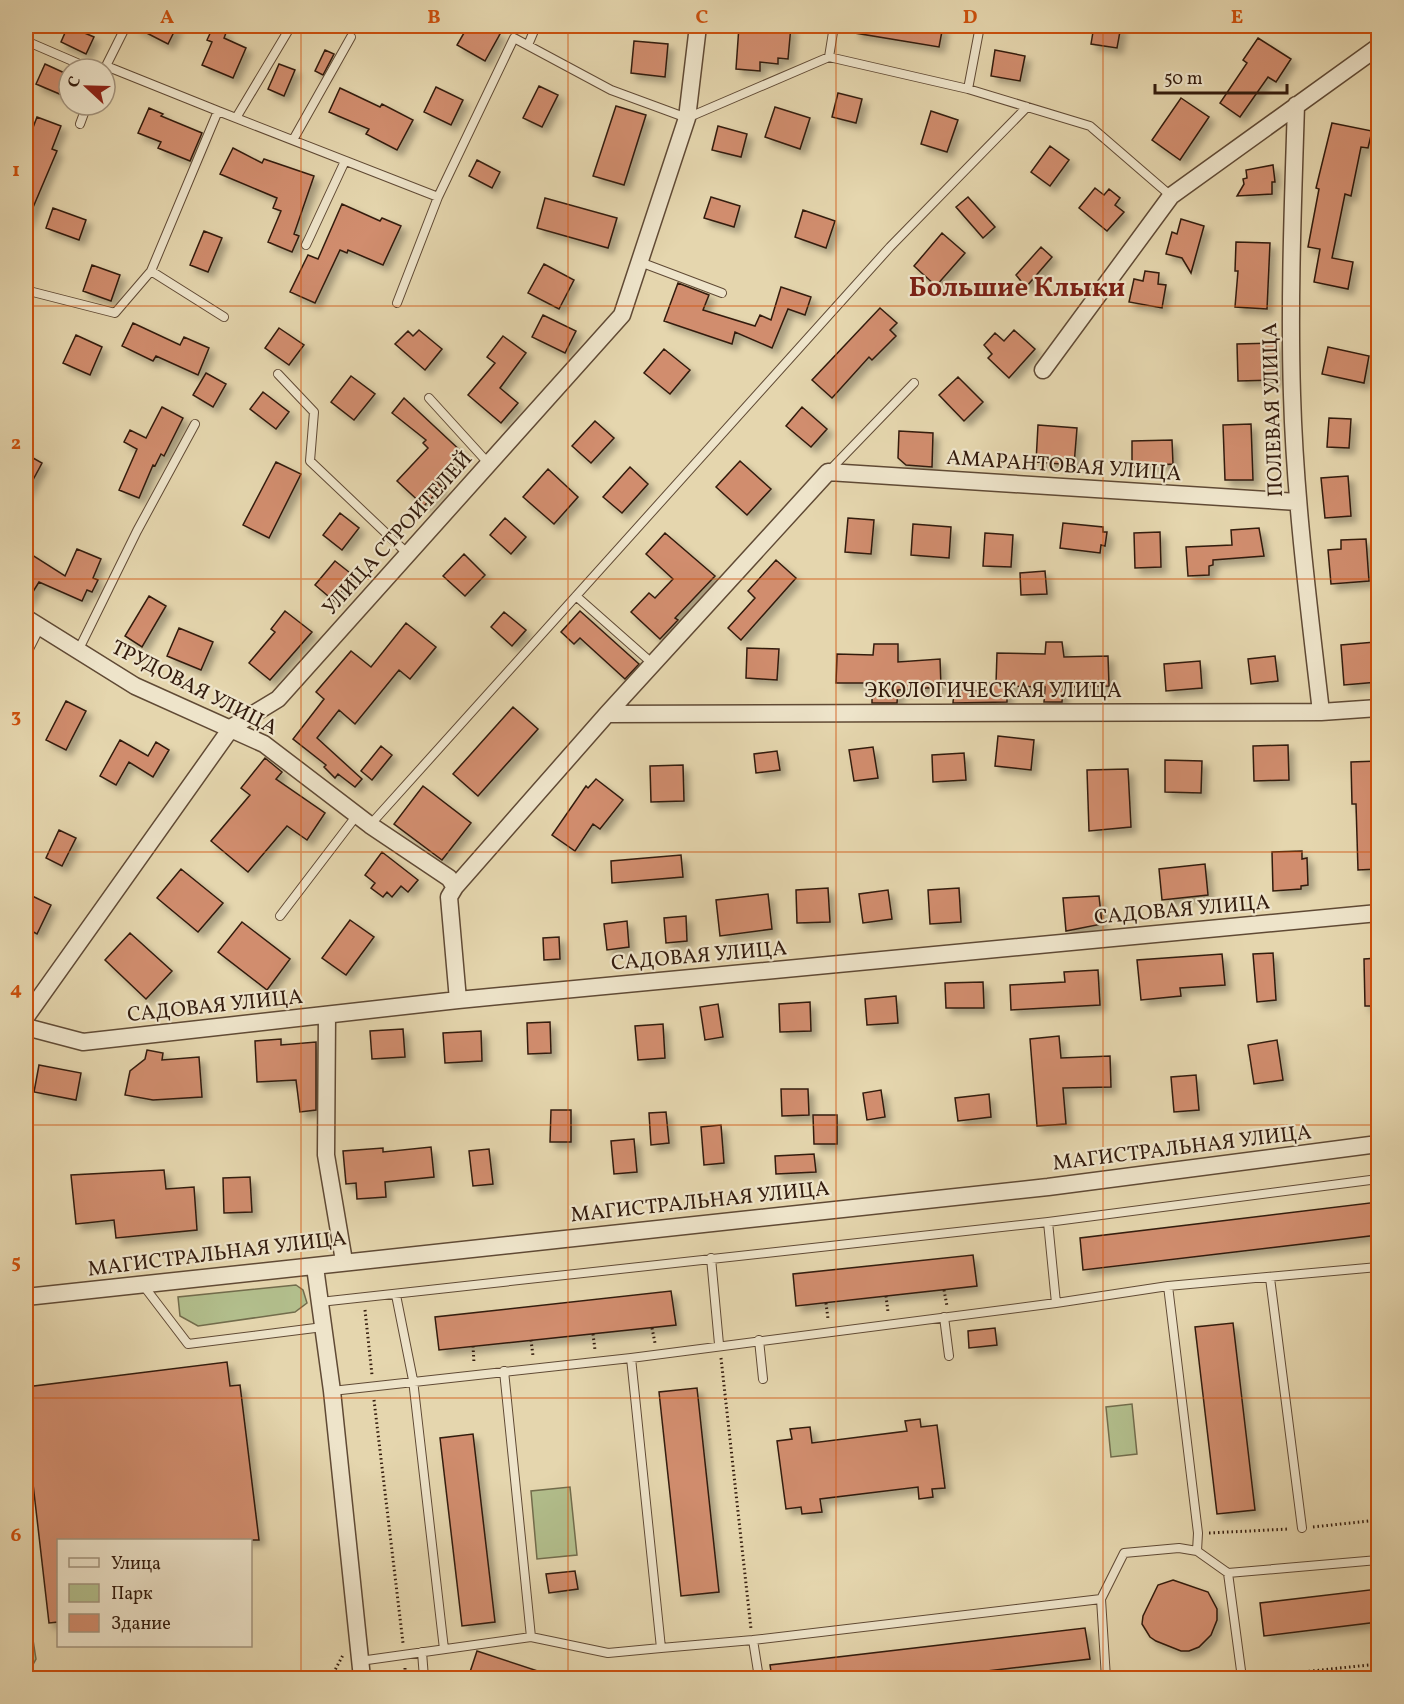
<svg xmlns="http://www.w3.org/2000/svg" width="1404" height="1704" viewBox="0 0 1404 1704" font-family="Vollkorn,serif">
  <defs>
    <filter id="shadow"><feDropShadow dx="5.5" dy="5.5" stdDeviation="3" flood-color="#0004"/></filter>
  </defs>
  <rect width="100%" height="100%" fill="#e5d6ae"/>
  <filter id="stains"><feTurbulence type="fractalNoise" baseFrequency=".00333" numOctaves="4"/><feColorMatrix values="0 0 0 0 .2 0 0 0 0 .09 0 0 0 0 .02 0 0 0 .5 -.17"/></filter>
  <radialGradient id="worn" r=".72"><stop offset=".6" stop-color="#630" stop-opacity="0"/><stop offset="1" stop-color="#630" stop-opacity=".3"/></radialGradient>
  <path fill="#b2be8c" stroke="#726c4c" stroke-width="1.5" d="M296 1285 303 1290 307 1303 295 1312 198 1326 180 1316 178 1297Z
    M1132 1404 1137 1454 1111 1457 1106 1407Z
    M570 1487 577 1555 537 1559 531 1491Z
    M26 1595 36 1659 26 1677Z"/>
  <path fill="#d18d6e" stroke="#331b0d" stroke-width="1.5" filter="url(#shadow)" d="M68 26 94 37 86 54 61 42Z
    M133 26H177L168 44Z
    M468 26H485L500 34 485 61 457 45Z
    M739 26H791L788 59 778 58V64L760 62V71L736 69Z
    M855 26H943L939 47 855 33Z
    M1094 26H1121L1117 48 1091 44Z
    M213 27 226 33 224 38 246 48 233 78 202 65 212 42 207 40Z
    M1258 38 1291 59 1276 82 1268 77 1240 117 1220 103 1247 63 1243 60Z
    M634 41 668 44 665 77 631 73Z
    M325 50 334 54 323 75 315 71Z
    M995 50 1025 56 1020 81 991 76Z
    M45 64 69 75V98L36 84Z
    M279 64 295 70 284 96 268 89Z
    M539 86 558 95 542 127 523 118Z
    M436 87 463 100 451 125 424 112Z
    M340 88 380 107 382 104 413 120 397 150 366 134 369 129 329 112Z
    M838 93 862 99 856 123 832 117Z
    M1181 98 1209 117 1180 160 1152 140Z
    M616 106 646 115 624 185 593 176Z
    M775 107 810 118 800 149 765 137Z
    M149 108 163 114 161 116 202 133 190 161 158 148 161 142 138 133Z
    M931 111 958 120 947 152 921 144Z
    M37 117 61 126 52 149 57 151 26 224V146Z
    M1332 123 1372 131 1368 148 1361 147 1351 196 1345 194 1332 258 1353 262 1348 289 1314 282 1320 249 1308 247 1319 189 1316 188Z
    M718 126 747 134 741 157 712 150Z
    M1050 146 1069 160 1050 186 1031 172Z
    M233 148 262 163 264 159 314 176 294 234 299 236 292 252 268 242 281 211 273 208 277 198 220 174Z
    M477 160 500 172 492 188 469 176Z
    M1273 165 1275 182H1272V194L1237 196 1244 184 1243 179 1247 178 1246 170Z
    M1095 188 1104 195 1109 189 1120 198 1115 205 1124 212 1107 231 1079 208Z
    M711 197 740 206 734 227 704 218Z
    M968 197 995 227 983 238 956 207Z
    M545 198 617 218 608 248 537 228Z
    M342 204 380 221 382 218 401 226 383 265 348 250 347 253 340 250 315 303 290 292 308 255 318 259Z
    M53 208 86 220 79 240 46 228Z
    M803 210 835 221 826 248 795 237Z
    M1181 219 1204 226 1191 273 1182 258 1166 254 1172 232 1177 234Z
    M204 231 222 238 208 272 190 265Z
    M942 233 965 253 936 286 914 266Z
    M1236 242 1270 243 1267 309 1235 307 1238 271H1235Z
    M1041 247 1052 257 1026 287 1016 275Z
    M544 264 574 280 559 309 528 293Z
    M92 265 120 275 111 301 83 291Z
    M1145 271 1159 273 1158 284 1166 285 1162 308 1129 302 1134 279 1143 281Z
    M678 283 709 295 703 310 755 326 760 315 771 320 781 287 811 297 805 315 788 309 772 348 735 332 732 344 664 321Z
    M880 308 897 323 890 330 896 336 872 360 869 357 832 398 812 380Z
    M543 315 576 331 565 353 532 337Z
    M133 323 180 345 184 337 209 348 198 375 156 356 153 361 122 346Z
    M279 328 304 345 289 365 265 348Z
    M419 330 442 349 425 370 395 344 408 331 413 336Z
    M1014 330 1035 349 1009 378 988 358 992 354 984 345 995 333 1004 341Z
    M76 335 102 347 90 375 63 363Z
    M503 336 526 353 500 388 518 403 501 423 468 395 495 363 487 357Z
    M1275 343 1276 380 1238 381 1237 344Z
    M1328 347 1369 356 1364 383 1322 374Z
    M664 349 690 370 670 394 644 373Z
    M206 373 226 384 213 407 193 395Z
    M351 376 375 394 354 420 331 402Z
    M958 377 983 402 964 421 939 395Z
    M263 392 289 412 276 429 250 409Z
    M404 398 464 454 436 481 442 487 424 506 397 481 428 448 423 443 426 440 392 413Z
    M162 407 183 418 164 456 161 454 155 466 153 465 139 498 119 490 137 449 124 442 130 430 146 438Z
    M802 407 827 429 811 447 786 426Z
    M1329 418 1351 419 1349 448 1327 447Z
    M595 421 614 438 591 463 572 446Z
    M1251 424 1253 480H1225L1223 425Z
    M1038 425 1077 428 1074 465 1036 462Z
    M899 431 933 433 932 467 906 465 898 458Z
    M1172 440 1173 464 1132 467V441Z
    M26 454 42 463 26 493Z
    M740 461 771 489 747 515 716 487Z
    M276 462 301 474 269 538 243 525Z
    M630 467 648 484 622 513 603 497Z
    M548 469 578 497 554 524 523 497Z
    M1348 476 1351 516 1325 518 1321 478Z
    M340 513 359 528 342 550 323 535Z
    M505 518 526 537 511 554 490 535Z
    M848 518 874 520 871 554 845 552Z
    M1063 523 1103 527V532H1107L1105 546 1101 545 1100 553 1060 548Z
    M913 524 951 527 949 558 911 555Z
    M1259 528 1264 556 1213 560V565L1209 566V575L1188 576 1186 547 1232 545 1231 530Z
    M1160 532 1161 567 1135 568 1134 533Z
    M665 533 715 576 675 618 678 620 660 639 631 612 649 593 655 598 673 579 646 554Z
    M985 533 1013 535 1011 567 983 566Z
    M1366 539 1369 581 1331 584 1328 550 1341 549V540Z
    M77 549 101 559 93 578 98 580 92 592 87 590 82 601 39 582 26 603V551L65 576Z
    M464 554 485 575 465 596 443 576Z
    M776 560 796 578 741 640 728 628 755 598 748 591Z
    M335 561 354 576 334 601 315 585Z
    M1045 571 1047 594 1021 595 1020 573Z
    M149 596 166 606 142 647 125 636Z
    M285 611 312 632 270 680 249 663 275 632 271 629Z
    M580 611 639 664 625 679 580 638 574 644 561 632Z
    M504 612 526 630 512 646 491 627Z
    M406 623 436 647 410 679 399 670 355 724 339 710 317 738 362 779 355 787 338 774 335 778 324 767 326 765 293 739 324 699 316 692 351 651 371 667Z
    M179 628 213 642 201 670 167 656Z
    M1046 642H1062L1064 657 1108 656 1109 686 1063 687 1062 702H1044L1045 687 1007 686V702L953 703 954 690 987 691 986 683 996 684 997 653 1045 654Z
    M1375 642 1378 682 1344 685 1341 645Z
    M874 644H898V662L940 659 941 687 898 690 897 703H872V683H836L837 654 873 655Z
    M747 648 779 649 777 680 746 678Z
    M1275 656 1278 681 1251 684 1248 659Z
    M1200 661 1202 688 1166 691 1164 664Z
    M66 701 86 711 66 750 46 740Z
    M513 707 538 729 478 796 453 774Z
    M998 736 1034 740 1031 770 995 766Z
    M120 740 148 756 156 742 169 750 153 777 129 762 116 785 100 776Z
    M1288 745 1289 780 1254 781 1253 746Z
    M381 746 392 755 372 780 361 771Z
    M873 747 878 778 854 781 849 750Z
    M777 751 780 770 756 773 754 754Z
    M964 753 966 780 933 782 932 755Z
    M265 758 282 772 276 779 325 813 307 840 287 826 248 872 211 841 250 795 241 788Z
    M1165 760 1202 761 1201 793 1165 792Z
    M1378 761V869L1358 870 1356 804H1352L1351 762Z
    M683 765 684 801 651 802 650 766Z
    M1128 769 1131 827 1089 831 1087 770Z
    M596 779 623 800 600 829 593 824 575 851 552 835 586 786 588 788Z
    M423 786 471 823 442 860 394 824Z
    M59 830 76 838 62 866 46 858Z
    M1302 851V859L1307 858 1308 885 1301 886V889L1273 891 1272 852Z
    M382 852 418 880 408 892 401 886 392 897 387 892 383 897 371 888 375 883 365 875Z
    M681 855 683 877 612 883 611 861Z
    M1205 864 1208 895 1162 900 1159 869Z
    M181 869 223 903 198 932 157 898Z
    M828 888 830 922 797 923 796 890Z
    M959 888 961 922 930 924 928 890Z
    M888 890 892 919 863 923 859 894Z
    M26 893 51 905 37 934 26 928Z
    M768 894 772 929 720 936 716 900Z
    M1099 896 1102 924 1066 931 1063 898Z
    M686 916 687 941 666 943 664 918Z
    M350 920 374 937 346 975 322 958Z
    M627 921 629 947 607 950 604 924Z
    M242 922 290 959 267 990 218 952Z
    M130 933 172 971 146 999 105 960Z
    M559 937 560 959 544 960 543 938Z
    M1273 953 1276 1000 1257 1002 1253 954Z
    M1222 954 1225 985 1180 988 1181 996 1141 1000 1137 960Z
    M1378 958V1006H1365L1364 959Z
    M1098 970 1100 1005 1011 1010 1010 985 1065 982 1064 972Z
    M983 982 984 1008H946L945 983Z
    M896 996 898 1023 867 1025 865 999Z
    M810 1002 811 1031 780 1032 779 1004Z
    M718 1004 723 1037 705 1040 700 1007Z
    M550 1022 551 1053 528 1054 527 1023Z
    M663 1024 665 1058 638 1060 635 1026Z
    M403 1029 405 1057 372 1059 370 1031Z
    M481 1031 482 1061 445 1063 443 1033Z
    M1059 1036 1061 1058 1110 1056 1111 1087 1063 1088 1066 1124 1037 1126 1030 1039Z
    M281 1039V1045L316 1042V1110L300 1112 296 1080 257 1082 255 1041Z
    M1277 1040 1283 1080 1254 1084 1248 1045Z
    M147 1050 163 1053 162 1060 199 1057 202 1097 153 1100 125 1095 130 1071 145 1059Z
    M39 1065 81 1073 76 1100 34 1092Z
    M1196 1075 1199 1110 1174 1112 1171 1077Z
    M781 1089H808L809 1115 782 1116Z
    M881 1090 885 1117 867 1120 863 1093Z
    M989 1094 991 1117 958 1121 955 1098Z
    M551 1110H571V1142H550Z
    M666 1112 669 1143 651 1145 649 1113Z
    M813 1115H837V1144H814Z
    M721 1125 724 1163 704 1165 701 1127Z
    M634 1139 637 1172 614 1174 611 1141Z
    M431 1147 434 1177 385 1182 386 1197 357 1199 356 1183 346 1184 343 1151 383 1148V1152Z
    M489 1149 493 1184 473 1186 469 1151Z
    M814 1154 816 1172 776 1174 775 1156Z
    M164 1170 166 1189 194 1187 197 1230 116 1238 114 1220 76 1224 71 1175Z
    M250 1177 252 1212 224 1213 223 1178Z
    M1378 1202V1235L1083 1270 1080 1238Z
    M973 1255 977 1286 796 1306 793 1274Z
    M671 1291 676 1325 439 1350 435 1317Z
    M1233 1323 1255 1510 1217 1514 1195 1327Z
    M995 1328 997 1345 969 1348 968 1331Z
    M227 1362 230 1386 240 1385 259 1540H58V1622L49 1623 26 1423V1387Z
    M697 1388 719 1592 681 1596 659 1392Z
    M920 1419 921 1427 937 1425 945 1488 932 1489 933 1497 919 1499 918 1487 820 1499 822 1512 802 1514 801 1507 786 1509 777 1441 792 1439 790 1429 810 1427 812 1443 907 1431 905 1421Z
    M473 1434 495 1622 462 1626 440 1438Z
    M575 1571 578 1589 549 1593 546 1574Z
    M1173 1580 1208 1592 1217 1609V1620L1211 1635 1199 1647 1189 1651H1181L1156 1641 1150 1637 1142 1624 1143 1616 1158 1585Z
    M1378 1589V1622L1264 1636 1260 1603Z
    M1085 1628 1090 1659 927 1678H772L770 1665Z
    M477 1651 553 1676V1678H468Z"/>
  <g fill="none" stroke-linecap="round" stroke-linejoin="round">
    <defs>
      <path id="lane" d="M126 26 106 66 218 111
        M26 41 91 69
        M528 45 536 26
        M829 57 834 26
        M968 89 1090 126 1171 196
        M236 118 291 26
        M80 124 87 105
        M293 140 351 37
        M306 245 345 161
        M640 262 722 293
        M26 297 29 291 115 313 151 271
        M397 303 438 197
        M224 317 151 271 218 111 438 197 514 38 611 90 687 118 829 57 968 89 980 26
        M278 374 314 412 310 461 408 554
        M429 398 489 464
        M828 472 914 383
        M576 596 653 664
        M78 651 137 531 195 424
        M26 655 40 627
        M370 825 890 247 1027 107
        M280 916 357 815
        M1048 1222 1056 1303
        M711 1258 719 1344
        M1270 1278 1302 1528
        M143 1285 188 1344 323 1327
        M1168 1286 1198 1533 1197 1551
        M396 1295 413 1380 444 1649
        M320 1302 1048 1222 1378 1179
        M944 1317 949 1356
        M759 1340 763 1379
        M631 1358 661 1648 753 1640 759 1678
        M504 1371 531 1637 608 1653 661 1648
        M332 1391 631 1358 1056 1303 1168 1286 1378 1267
        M1228 1573 1378 1560
        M753 1640 1101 1599
        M422 1652 424 1678
        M360 1661 531 1637
        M1106 1678 1101 1599 1124 1553 1179 1548 1197 1551 1228 1573 1242 1678"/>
      <path id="street" d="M1296 105C1293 202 1289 299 1292 395 1295 501 1309 607 1321 712
        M1043 370 1171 196 1378 47
        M26 618 135 686 264 744 370 825 449 878 455 887
        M607 714 1321 712 1378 708
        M458 1000 449 897 455 887 607 714 828 472 1298 502
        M327 1015 326 1155 344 1261
        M26 1017 232 727 278 699 622 315 687 118 698 26
        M26 1027 83 1042 458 1000 1378 913
        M315 1267 332 1391 362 1678
        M26 1297 1048 1187 1378 1144"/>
    </defs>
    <use href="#lane" stroke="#604a35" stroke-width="10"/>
    <use href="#street" stroke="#604a35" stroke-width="19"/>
    <path stroke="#331b0d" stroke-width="3" stroke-dasharray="1.5 3" stroke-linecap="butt" d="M944 1290 947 1306
      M886 1296 888 1312
      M826 1303 828 1319
      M365 1310 372 1375
      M652 1328 655 1343
      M593 1334 595 1350
      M531 1340 533 1356
      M473 1346 474 1363
      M721 1358 751 1629
      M374 1400 403 1643
      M1313 1527 1378 1520
      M1209 1533 1289 1529
      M405 1668V1678
      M1255 1677 1378 1664
      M336 1678 335 1670 343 1655"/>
    <use href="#lane" stroke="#eee4ca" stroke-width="8"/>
    <use href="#street" stroke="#eee4ca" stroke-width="16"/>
  </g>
  <path fill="none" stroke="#cd500c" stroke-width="1.5" stroke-opacity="0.55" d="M301 26V1678M568 26V1678M836 26V1678M1103 26V1678M26 306H1378M26 579H1378M26 852H1378M26 1125H1378M26 1398H1378"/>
  <g text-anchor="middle" stroke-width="4.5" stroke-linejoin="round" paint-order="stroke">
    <g font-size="21" fill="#331b0d" stroke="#eee4ca">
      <text transform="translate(1272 410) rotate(-92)" y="7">ПОЛЕВАЯ УЛИЦА</text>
      <text transform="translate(1064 465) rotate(4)" y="7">АМАРАНТОВАЯ УЛИЦА</text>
      <text transform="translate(397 533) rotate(-48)" y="7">УЛИЦА СТРОИТЕЛЕЙ</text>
      <text transform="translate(195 687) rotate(27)" y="7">ТРУДОВАЯ УЛИЦА</text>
      <text x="993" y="697">ЭКОЛОГИЧЕСКАЯ УЛИЦА</text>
      <text transform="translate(1182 909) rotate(-5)" y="7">САДОВАЯ УЛИЦА</text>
      <text transform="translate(699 955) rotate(-5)" y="7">САДОВАЯ УЛИЦА</text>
      <text transform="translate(215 1005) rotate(-6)" y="7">САДОВАЯ УЛИЦА</text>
      <text transform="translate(1182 1147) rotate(-7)" y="7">МАГИСТРАЛЬНАЯ УЛИЦА</text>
      <text transform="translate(700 1201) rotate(-6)" y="7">МАГИСТРАЛЬНАЯ УЛИЦА</text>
      <text transform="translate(217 1253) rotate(-7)" y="7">МАГИСТРАЛЬНАЯ УЛИЦА</text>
    </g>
    <g font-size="27" font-weight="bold" fill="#7a1f14" stroke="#eee4ca">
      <text x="1017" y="296">Большие Клыки</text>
    </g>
  </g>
  <rect width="1404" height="1704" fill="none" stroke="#e5d6ae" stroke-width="66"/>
  <rect x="57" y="1539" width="195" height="108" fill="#eee4ca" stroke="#a3947e" stroke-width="1.5"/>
  <rect x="69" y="1558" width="30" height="9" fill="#eee4ca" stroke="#a3947e" stroke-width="1.5"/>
  <text x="111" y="1569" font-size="18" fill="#331b0d">Улица</text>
  <rect x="69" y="1584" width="30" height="18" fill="#b2be8c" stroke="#a3947e" stroke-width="1.5"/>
  <text x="111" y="1599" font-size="18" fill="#331b0d">Парк</text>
  <rect x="69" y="1614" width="30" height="18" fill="#d18d6e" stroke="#a3947e" stroke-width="1.5"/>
  <text x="111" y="1629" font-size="18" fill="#331b0d">Здание</text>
  <g transform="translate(87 87) rotate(292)"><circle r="28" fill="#eee4ca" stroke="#a3947e" stroke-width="1.5"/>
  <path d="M0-4.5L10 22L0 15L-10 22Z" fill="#8f2418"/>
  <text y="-9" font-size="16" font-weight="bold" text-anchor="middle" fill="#331b0d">С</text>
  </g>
  <path d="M1155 84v9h132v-9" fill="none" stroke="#331b0d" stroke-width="3"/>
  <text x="1164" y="84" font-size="18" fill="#331b0d" stroke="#eee4ca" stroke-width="4.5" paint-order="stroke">50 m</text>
  <rect x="33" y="33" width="1338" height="1638" fill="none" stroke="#cd500c" stroke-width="2"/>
  <g font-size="20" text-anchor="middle" font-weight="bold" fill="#cd500c">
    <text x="167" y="23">A</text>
    <text x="434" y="23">B</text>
    <text x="702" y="23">C</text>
    <text x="970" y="23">D</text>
    <text x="1237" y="23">E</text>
    <text x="16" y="176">1</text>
    <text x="16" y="449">2</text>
    <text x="16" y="722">3</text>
    <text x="16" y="995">4</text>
    <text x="16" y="1268">5</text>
    <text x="16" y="1541">6</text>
  </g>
  <rect width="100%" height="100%" filter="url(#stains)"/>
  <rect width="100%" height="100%" fill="url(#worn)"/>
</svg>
